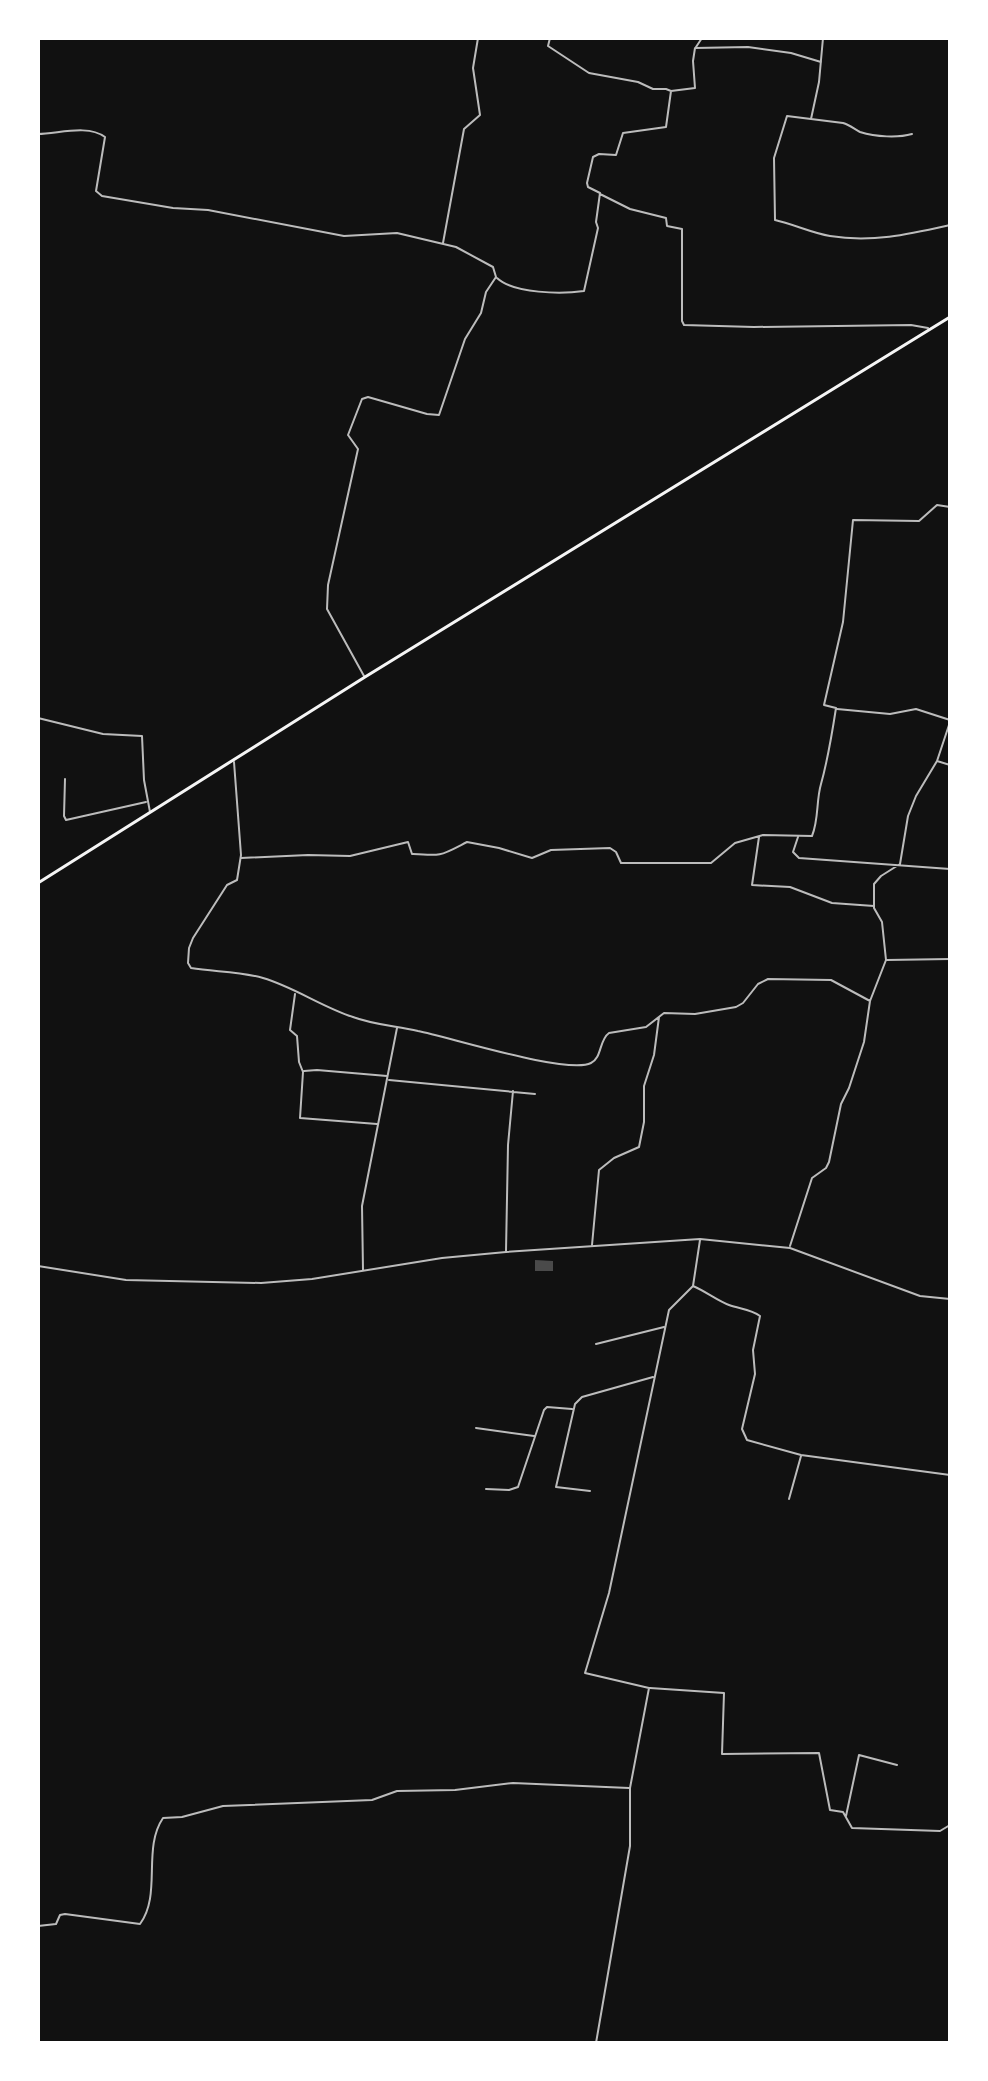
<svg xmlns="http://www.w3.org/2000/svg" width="988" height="2081" viewBox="0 0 988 2081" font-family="'Open Sans',sans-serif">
  <rect width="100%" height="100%" fill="#111"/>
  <path fill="#4a4a4a" d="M535 1260 553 1261V1271H535Z"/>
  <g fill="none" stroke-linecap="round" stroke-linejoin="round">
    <path stroke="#bcbcbc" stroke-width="2" d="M550 38 548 46 589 73 638 82 653 89H666L671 91 695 88 693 61 695 48 748 47 791 53 821 62
      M696 47 702 38
      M811 119 819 82 823 38
      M38 134C58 134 87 124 105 137L96 191 102 196 173 208 208 210 344 236 397 233 456 247 493 267 496 277 486 292 481 313 465 339 439 415 427 414 368 397 362 399 348 435 358 449 328 585 327 609 364 676
      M912 134C898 138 876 137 860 132 854 129 850 125 843 123L787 116 774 158 775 220C793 224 812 233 830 236 872 243 910 234 950 225
      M600 194 630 209 666 218 667 226 682 229V321L684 325 754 327 911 325 928 328
      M443 243 464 129 480 115 473 68 478 38
      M497 278C514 294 562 294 584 291L598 228 596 222 600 193 588 187 587 183 593 157 599 154 616 155 623 133 666 127 671 91
      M837 709 890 714 916 709 950 720
      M38 718 103 734 142 736 144 780 150 812
      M937 761 950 765
      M234 762 241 855 237 880 227 885 193 938 189 948 188 963 191 968C215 972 239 971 263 978 294 987 322 1007 353 1017 374 1025 397 1026 418 1031 449 1037 568 1075 591 1063 602 1058 599 1040 609 1033L646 1027 664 1013 695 1014 736 1007 743 1003 758 984 768 979 831 980 870 1001
      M65 779 64 816 66 820 146 802
      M759 837 752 885 790 887 832 903 874 906
      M798 837 793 852 799 858 950 869
      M241 858 308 855 350 856 408 842 412 854C443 856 440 856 467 842L499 848 532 858 551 850 610 848 616 852 621 863H711L735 843 763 835 812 836C819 819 816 801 821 784 828 759 832 734 836 708L824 705 843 622 853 520 919 521 937 505 950 507
      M887 960 950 959
      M295 994 290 1030 297 1036 299 1062 303 1072 300 1118 377 1124
      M304 1071 317 1070 387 1076
      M389 1080 535 1094
      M592 1245 599 1170 614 1158 639 1147 644 1122V1086L654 1055 659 1017
      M790 1246 812 1178 826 1168 829 1162 841 1104 849 1088 864 1042 870 1001 886 960 882 922 874 908V884L881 876 900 864 908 816 916 796 937 761 950 722
      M506 1251 508 1145 513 1091
      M363 1270 362 1206 397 1028
      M693 1286C705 1291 718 1301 729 1305 740 1309 751 1309 760 1316L753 1350 755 1374 742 1429 747 1440 801 1455 950 1475
      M596 1344 664 1327
      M476 1428 534 1436
      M486 1489 509 1490 518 1487 544 1410 547 1407 572 1409
      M590 1491 556 1487 575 1404 582 1397 653 1377
      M789 1499 801 1456
      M650 1688 724 1693 722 1754 819 1753 830 1810 843 1812 852 1828 940 1831 950 1825
      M846 1816 859 1755 897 1765
      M38 1926 56 1924 60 1915 65 1914 140 1924C162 1894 142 1849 163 1818L182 1817 223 1806 372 1800 397 1791 455 1790 513 1783 629 1788
      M596 2043 630 1846V1788L649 1688 585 1673 609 1593 669 1310 693 1286 700 1240"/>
    <path stroke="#bcbcbc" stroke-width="2" d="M38 1266 126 1280 261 1283 312 1279 442 1258 506 1252 700 1239 790 1248 920 1296 950 1299"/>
    <path stroke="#f5f5f5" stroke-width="3" d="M38 883 365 677 950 317"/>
  </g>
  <rect width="988" height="2081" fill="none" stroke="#ffffff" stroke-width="80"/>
</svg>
